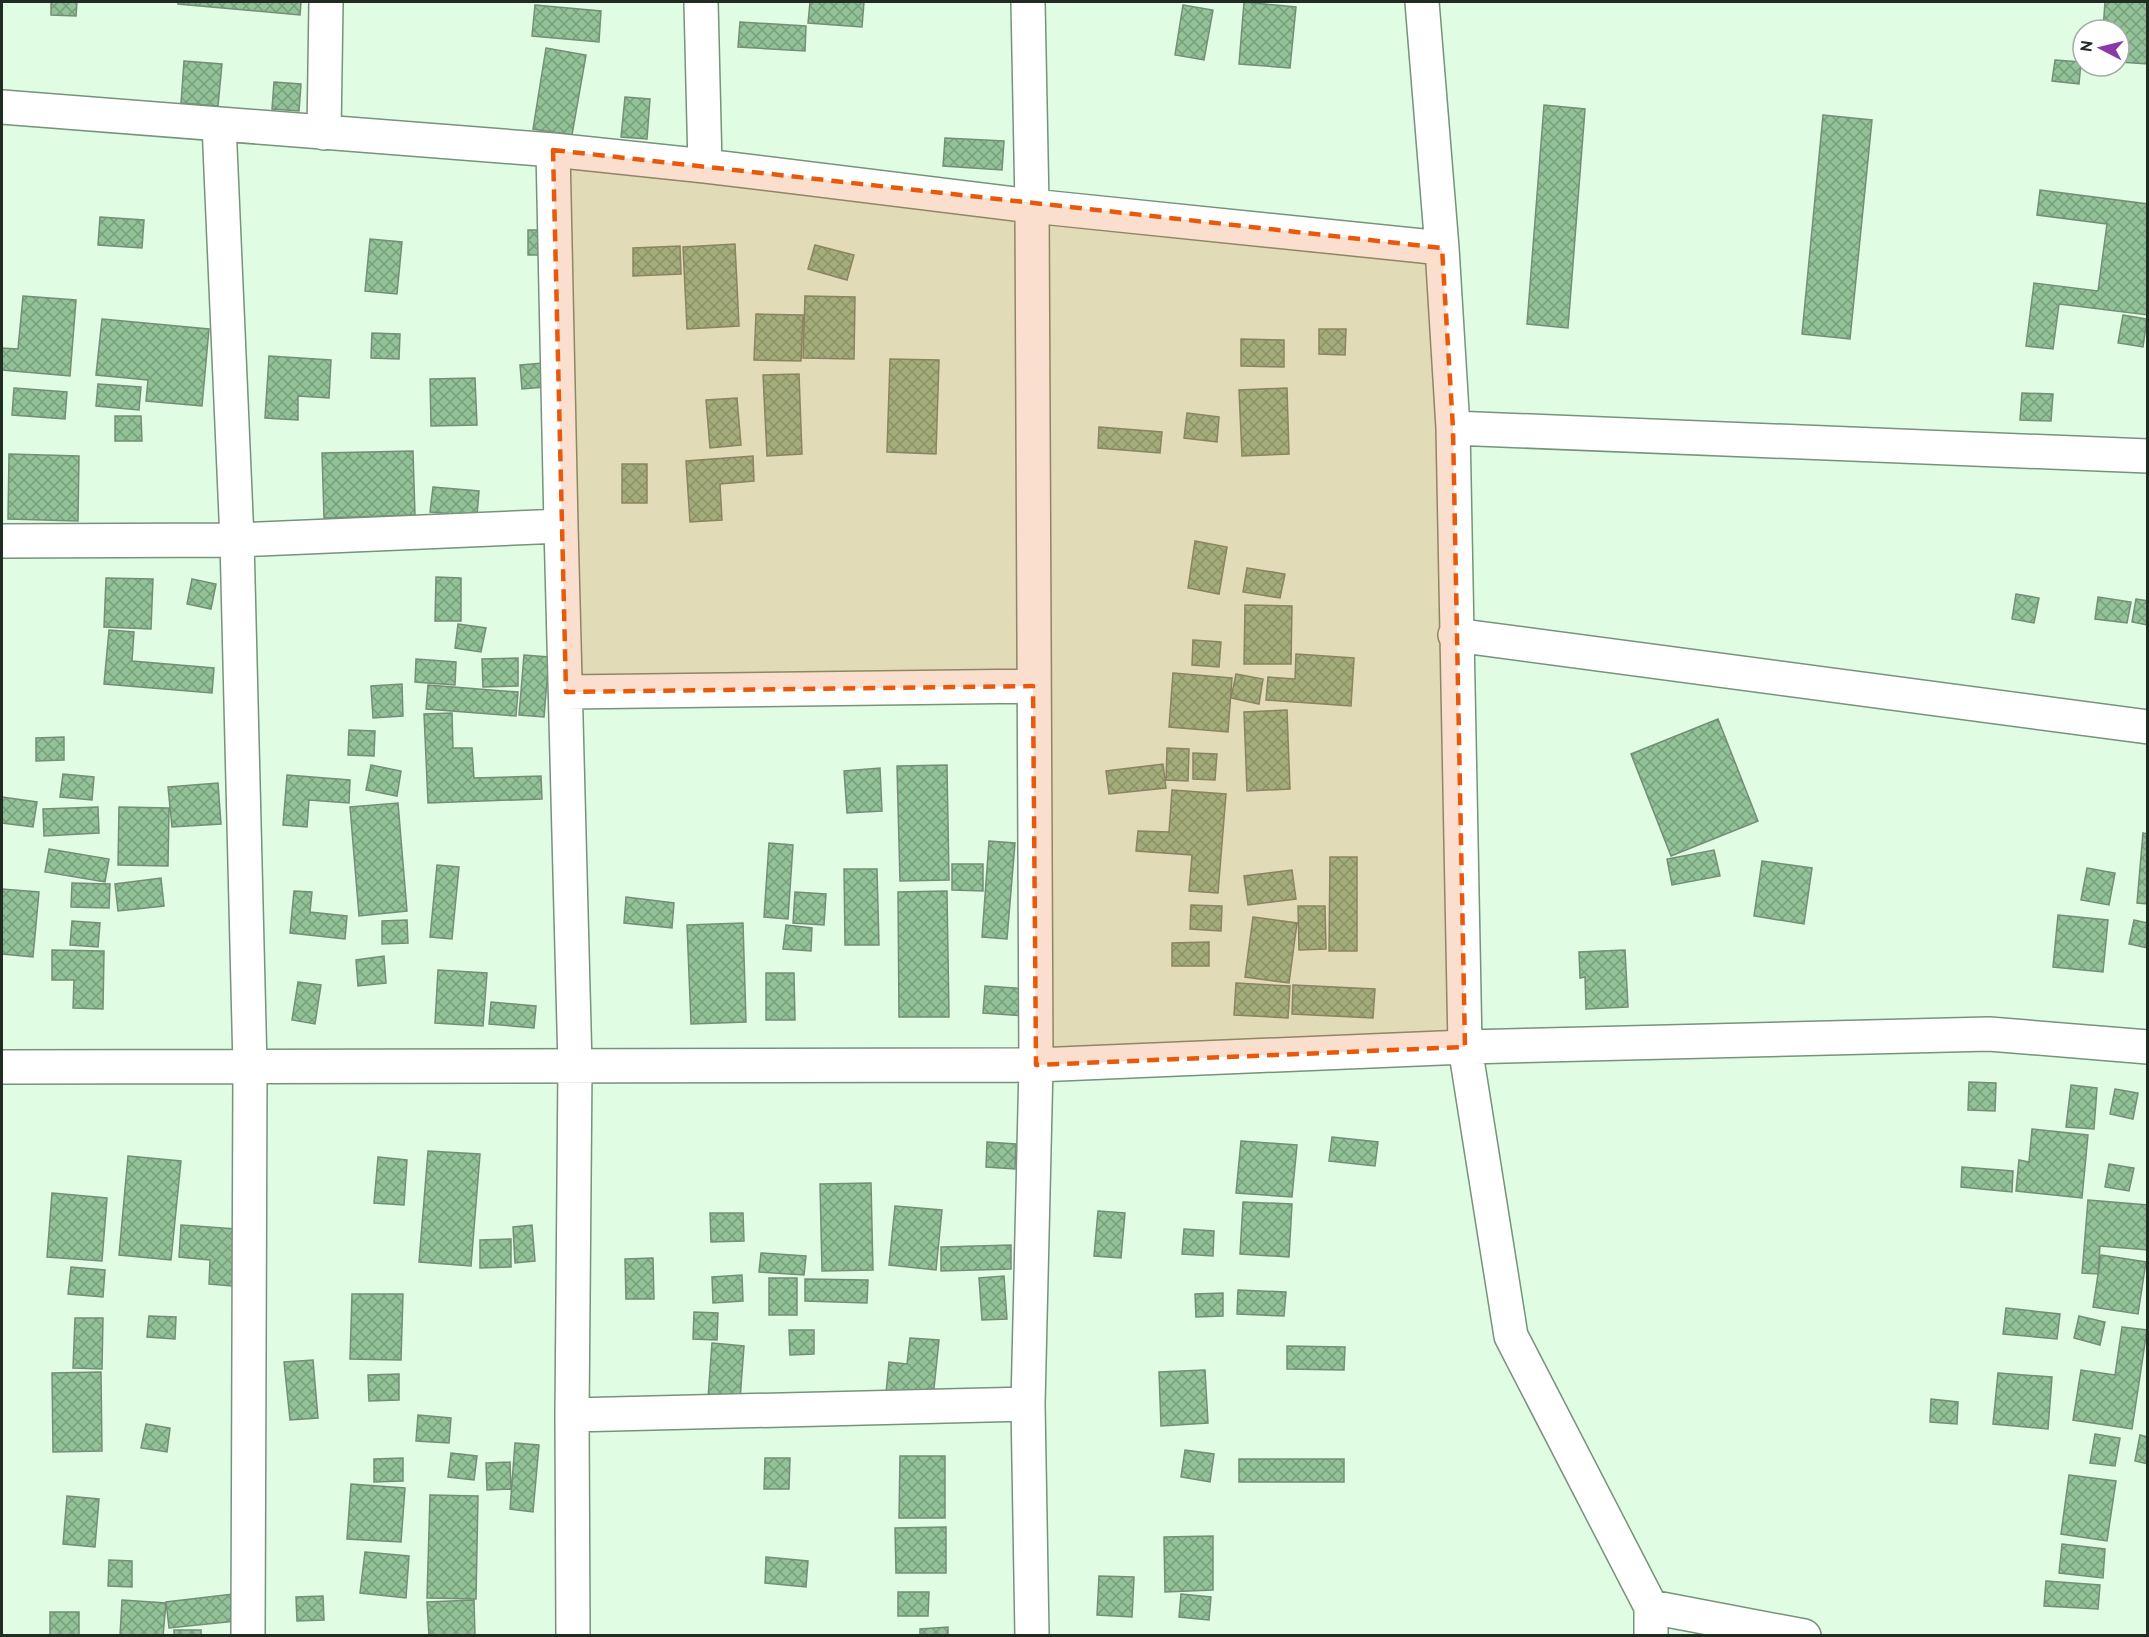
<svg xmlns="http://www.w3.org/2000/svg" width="2149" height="1637" viewBox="0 0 2149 1637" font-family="Overpass,sans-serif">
  <defs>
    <pattern id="building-cross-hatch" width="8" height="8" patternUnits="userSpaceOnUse" patternTransform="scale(1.5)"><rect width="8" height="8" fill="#92c298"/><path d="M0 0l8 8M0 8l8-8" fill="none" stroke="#779e7c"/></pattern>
  </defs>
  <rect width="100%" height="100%" fill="#e0fce3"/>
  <path fill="url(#building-cross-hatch)" stroke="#758e78" stroke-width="1.5" d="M51 2H77L76 16 51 15Z
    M178 2H301L300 15 178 4Z
    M810 2H864L862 27 808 23Z
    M1244 2 1296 7 1290 68 1239 64Z
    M2105 2H2148V64L2119 62V30H2103Z
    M535 5 601 11 599 42 532 36Z
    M1183 5 1213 10 1204 60 1175 55Z
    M740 22 806 26 805 51 738 47Z
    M546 48 586 55 572 135 533 129Z
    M2055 60 2081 62 2079 84 2052 81Z
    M184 61 222 64 218 106 181 103Z
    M274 82 301 84 299 111 272 109Z
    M625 97 650 99 647 139 621 137Z
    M1544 105 1585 109 1568 328 1527 324Z
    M1823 115 1872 120 1850 339 1802 334Z
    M945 138 1004 141 1002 170 943 166Z
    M2040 190 2148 204V315L2059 304 2053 349 2026 346 2034 283 2098 291 2107 224 2037 215Z
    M100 217 144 220 142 248 98 245Z
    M528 230H555V255H528Z
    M370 239 402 242 397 294 365 291Z
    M735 244 739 326 687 329 683 247Z
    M815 245 854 255 847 280 808 269Z
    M680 246 681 274 633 276V248Z
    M23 296 76 300 70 376 2 370V348L18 349Z
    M805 296 855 297 854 359 803 358Z
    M756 314 803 315 801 361 754 360Z
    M2123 315 2147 319 2143 347 2118 343Z
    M102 319 209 329 202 406 146 401 148 380 96 375Z
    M1319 329H1346L1345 355 1319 354Z
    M372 333 400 334 399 359 371 358Z
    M1241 339 1284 340V367L1241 366Z
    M269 356 331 360 329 398 298 396V420L265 418Z
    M890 359 939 360 936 454 887 452Z
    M543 363 545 387 522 389 520 365Z
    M799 374 802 454 767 456 763 375Z
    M475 378 477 425 431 426 430 379Z
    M98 384 141 387 139 410 96 406Z
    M14 388 67 392 65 419 12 415Z
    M1287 388 1289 454 1242 456 1239 390Z
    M2022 393 2053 394 2051 421 2020 420Z
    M737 398 741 445 710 448 706 400Z
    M1187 413 1219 417 1217 442 1184 438Z
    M115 416H141L142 441H115Z
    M1099 427 1162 432 1160 453 1098 448Z
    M413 451 415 515 324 518 322 453Z
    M9 454 79 456 78 521 8 519Z
    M753 456 754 481 720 484 722 520 690 522 686 461Z
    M622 464H647V503H622Z
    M433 487 479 491 477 516 430 512Z
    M1195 541 1227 547 1219 594 1188 588Z
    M1247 568 1285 574 1280 598 1243 592Z
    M436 577 461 578V621H435Z
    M106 578 153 579 151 629 104 627Z
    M192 579 216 584 211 609 187 604Z
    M2016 594 2039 598 2034 623 2012 619Z
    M2098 597 2131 602 2127 623 2095 619Z
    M2136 599 2148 601V625L2132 622Z
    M1245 605 1292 606 1291 664H1244Z
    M458 624 486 628 481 652 455 648Z
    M109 630 134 632 132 661 214 668 212 693 104 684Z
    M1193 640 1221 642 1219 667 1192 665Z
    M1296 654 1354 658 1351 706 1266 700 1268 677 1295 679Z
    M524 655 549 657 544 717 519 715Z
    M518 658V686L483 687 482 659Z
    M416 659 456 662 455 685 415 682Z
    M1173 673 1232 678 1228 732 1169 727Z
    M1236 674 1263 679 1259 704 1231 698Z
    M402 684 403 716 373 718 371 686Z
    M428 685 518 692 516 716 426 709Z
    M1287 710 1290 789 1247 791 1244 712Z
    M452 713 453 748H472L474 778 541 776 542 799 428 803 424 714Z
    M1718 719 1758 821 1671 856 1631 754Z
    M349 730 375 731 374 756 348 755Z
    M64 737V760L36 761V738Z
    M1167 748 1189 749 1188 781 1166 780Z
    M1193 753 1217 754 1215 780 1193 779Z
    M1163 764 1166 788 1109 794 1106 771Z
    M371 765 401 771 397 796 366 790Z
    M947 765 949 880 900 881 897 766Z
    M880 768 882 811 847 813 844 771Z
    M63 774 94 777 92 800 60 797Z
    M287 775 350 780 349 803 309 800 307 827 283 825Z
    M218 783 221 824 172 827 168 787Z
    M1172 790 1226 794 1218 893 1189 891 1192 855 1136 851 1138 831 1169 832Z
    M2 797 37 802 33 827 2 823Z
    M398 803 407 911 359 916 350 807Z
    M98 807 99 833 44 836 43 809Z
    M119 807 169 808 168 866 118 865Z
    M2143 833 2148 834V904L2137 903Z
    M989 841 1015 843 1007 939 982 937Z
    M769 843 793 845 788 919 764 917Z
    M49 849 109 859 105 882 45 872Z
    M1714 850 1720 876 1672 885 1667 859Z
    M1330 857H1357V951H1329Z
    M1762 861 1812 868 1804 924 1754 916Z
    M952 864H983V891L952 890Z
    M437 865 459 867 452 939 430 937Z
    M2087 868 2115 873 2109 905 2081 900Z
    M844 869H877L879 945H845Z
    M1292 870 1296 899 1248 905 1244 876Z
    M161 878 164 906 118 911 115 884Z
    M72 883 110 884 109 908 71 907Z
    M2 889 39 892 33 957 2 954Z
    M294 891 312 892 310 912 347 916 345 939 290 933Z
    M947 891 949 1017H899L898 892Z
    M795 892 826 894 824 925 793 923Z
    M626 897 674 903 672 928 624 923Z
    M1191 905 1222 906 1221 931 1190 929Z
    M1298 906H1325L1326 949 1299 950Z
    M2058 915 2108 920 2103 972 2053 967Z
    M1253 917 1297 923 1289 983 1245 977Z
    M407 920 408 943 382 944V921Z
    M2134 920 2148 923V948L2129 944Z
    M72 921 100 923 98 947 70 945Z
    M743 923 746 1022 691 1024 687 925Z
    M786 925 812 928 811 951 783 949Z
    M1209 942V966H1172V943Z
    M52 950 104 951 103 1009 73 1008 74 980H52Z
    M1625 950 1628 1007 1586 1009 1585 977 1580 978 1579 952Z
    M384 956 386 983 358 986 356 960Z
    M438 970 487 973 483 1026 435 1023Z
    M766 973H794L795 1020H766Z
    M298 982 321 985 315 1024 292 1020Z
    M1236 983 1290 986 1288 1018 1234 1015Z
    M1293 985 1375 989 1373 1018 1292 1014Z
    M985 986 1028 989 1026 1016 983 1013Z
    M491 1002 536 1006 534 1028 489 1024Z
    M1969 1082 1996 1083 1995 1111 1968 1110Z
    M2071 1085 2097 1088 2094 1129 2066 1127Z
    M2115 1089 2138 1093 2133 1119 2110 1114Z
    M2032 1129 2088 1135 2082 1198 2016 1191 2019 1160 2029 1162Z
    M1332 1137 1378 1142 1375 1166 1329 1161Z
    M1241 1141 1297 1145 1292 1197 1236 1193Z
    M987 1142 1016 1144 1015 1169 986 1167Z
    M428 1151 480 1154 471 1266 419 1262Z
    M128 1156 181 1161 171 1260 119 1255Z
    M378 1157 407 1160 404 1205 374 1203Z
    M2109 1164 2134 1168 2129 1191 2105 1187Z
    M1962 1167 2013 1171 2012 1192 1961 1187Z
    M871 1183 873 1270 822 1271 820 1184Z
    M52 1193 107 1198 102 1261 47 1257Z
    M2088 1200 2148 1205V1250L2100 1246 2098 1274 2082 1273Z
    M1243 1202 1292 1204 1289 1257 1240 1254Z
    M895 1206 942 1210 936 1270 889 1265Z
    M1098 1211 1125 1213 1121 1258 1094 1256Z
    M710 1213H743L744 1241 711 1242Z
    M181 1225 236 1229 232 1286 209 1284 210 1260 179 1257Z
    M532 1225 535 1261 515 1263 513 1227Z
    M1184 1229 1214 1231 1213 1256 1182 1254Z
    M511 1239V1267L480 1268V1240Z
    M1011 1245V1269L941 1271V1247Z
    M761 1253 806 1256 804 1275 759 1272Z
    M2101 1255 2146 1262 2138 1314 2093 1307Z
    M653 1258 654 1299H626L625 1259Z
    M71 1267 105 1270 103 1297 68 1294Z
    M742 1275 743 1301 713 1303 712 1277Z
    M1004 1276 1007 1319 982 1320 979 1278Z
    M769 1278H797V1315H769Z
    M805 1279 868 1280 867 1303 805 1301Z
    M1238 1290 1286 1292 1284 1316 1237 1314Z
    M1223 1293V1316L1196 1317 1195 1294Z
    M352 1294H403L401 1360 350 1359Z
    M2006 1308 2060 1314 2057 1339 2003 1334Z
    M694 1312 718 1313 717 1340 693 1339Z
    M149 1316 176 1317 175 1339 147 1337Z
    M2079 1316 2105 1322 2100 1345 2074 1338Z
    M75 1318H103L102 1369 73 1368Z
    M2122 1327 2147 1330 2132 1429 2073 1420 2081 1370 2115 1375Z
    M789 1330H814V1354L790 1355Z
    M910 1338 939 1340 933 1398 886 1393 889 1362 907 1364Z
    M712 1343 744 1346 740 1400 708 1398Z
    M1287 1346 1345 1347 1344 1370 1287 1369Z
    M313 1360 318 1418 290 1420 284 1362Z
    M1205 1370 1208 1423 1161 1426 1159 1372Z
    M101 1372 102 1451 53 1452 52 1373Z
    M1998 1373 2052 1377 2048 1429 1993 1424Z
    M399 1374V1400L369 1401 368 1375Z
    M1931 1399 1958 1402 1957 1424 1930 1422Z
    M418 1415 451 1418 449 1443 416 1441Z
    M146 1424 170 1428 167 1452 141 1448Z
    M2095 1434 2120 1438 2115 1466 2090 1463Z
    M2140 1435 2148 1437V1464L2135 1461Z
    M515 1443 539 1445 533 1512 510 1509Z
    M1185 1450 1214 1454 1210 1482 1181 1477Z
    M451 1453 477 1456 474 1480 448 1477Z
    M900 1456H945V1518H899Z
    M403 1458V1481L374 1482V1459Z
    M765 1458H790L789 1489H764Z
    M1239 1459H1344V1482H1239Z
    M510 1462 511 1489 487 1490 486 1463Z
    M2069 1475 2116 1481 2107 1541 2061 1534Z
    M351 1484 405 1488 401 1542 347 1539Z
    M430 1495 478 1496 476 1599 427 1598Z
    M67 1496 99 1499 95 1547 63 1544Z
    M946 1527V1573H896L895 1528Z
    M1213 1536V1590L1165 1592 1164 1537Z
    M2062 1544 2105 1549 2103 1578 2059 1573Z
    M365 1552 409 1556 406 1598 360 1593Z
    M766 1557 808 1561 806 1587 765 1583Z
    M109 1560 132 1561V1587L108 1586Z
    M1099 1576 1134 1577 1132 1617 1097 1615Z
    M2046 1581 2100 1585 2098 1609 2044 1606Z
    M898 1592H929L928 1616H898Z
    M233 1594 236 1621 169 1628 166 1602Z
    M1181 1594 1211 1597 1209 1620 1179 1617Z
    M323 1596 324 1620 297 1621 296 1597Z
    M122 1600 166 1603 163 1636H120Z
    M474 1600 475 1636H429L427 1602Z
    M50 1612H79V1636L50 1635Z
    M948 1627V1636H920V1629Z
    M174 1630H201V1636H174Z"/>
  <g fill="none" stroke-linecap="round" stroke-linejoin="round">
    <defs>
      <path id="minor" d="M701 2 705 166
        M1028 2 1032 206 1036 1065 1028 1404 1032 1636
        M1422 2 1442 248 1453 428 1465 1047 1511 1336 1651 1607V1636
        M2 107 553 150 705 166 1032 206 1442 248
        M219 124 237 540 250 1067 248 1636
        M324 133 326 2
        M553 150 561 526 575 1066 572 1415 573 1636
        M1453 428 2148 456
        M2 541 237 540 561 526
        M1455 635 2148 727
        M566 692 1033 686
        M2 1067 1036 1065 1465 1047 1989 1034 2148 1047
        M572 1415 1028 1404
        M1651 1607 1804 1636"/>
    </defs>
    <use href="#minor" stroke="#78927b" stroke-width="36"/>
    <use href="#minor" stroke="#fff" stroke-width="33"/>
  </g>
  <path fill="#e8590c" fill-opacity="0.2" stroke="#e8590c" stroke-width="4.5" stroke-dasharray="12 8" stroke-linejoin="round" d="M553 150 1442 248 1453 428 1465 1047 1036 1065 1033 686 566 692Z"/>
  <rect width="2149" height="1637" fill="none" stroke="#202b22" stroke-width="6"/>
  <g transform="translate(2101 48) rotate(277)"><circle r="28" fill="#ffffff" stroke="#a6aaa7" stroke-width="1.5"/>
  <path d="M0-4.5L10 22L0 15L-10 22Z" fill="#8c39a8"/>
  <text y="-9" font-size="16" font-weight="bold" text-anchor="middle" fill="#202b22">N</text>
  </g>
</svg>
